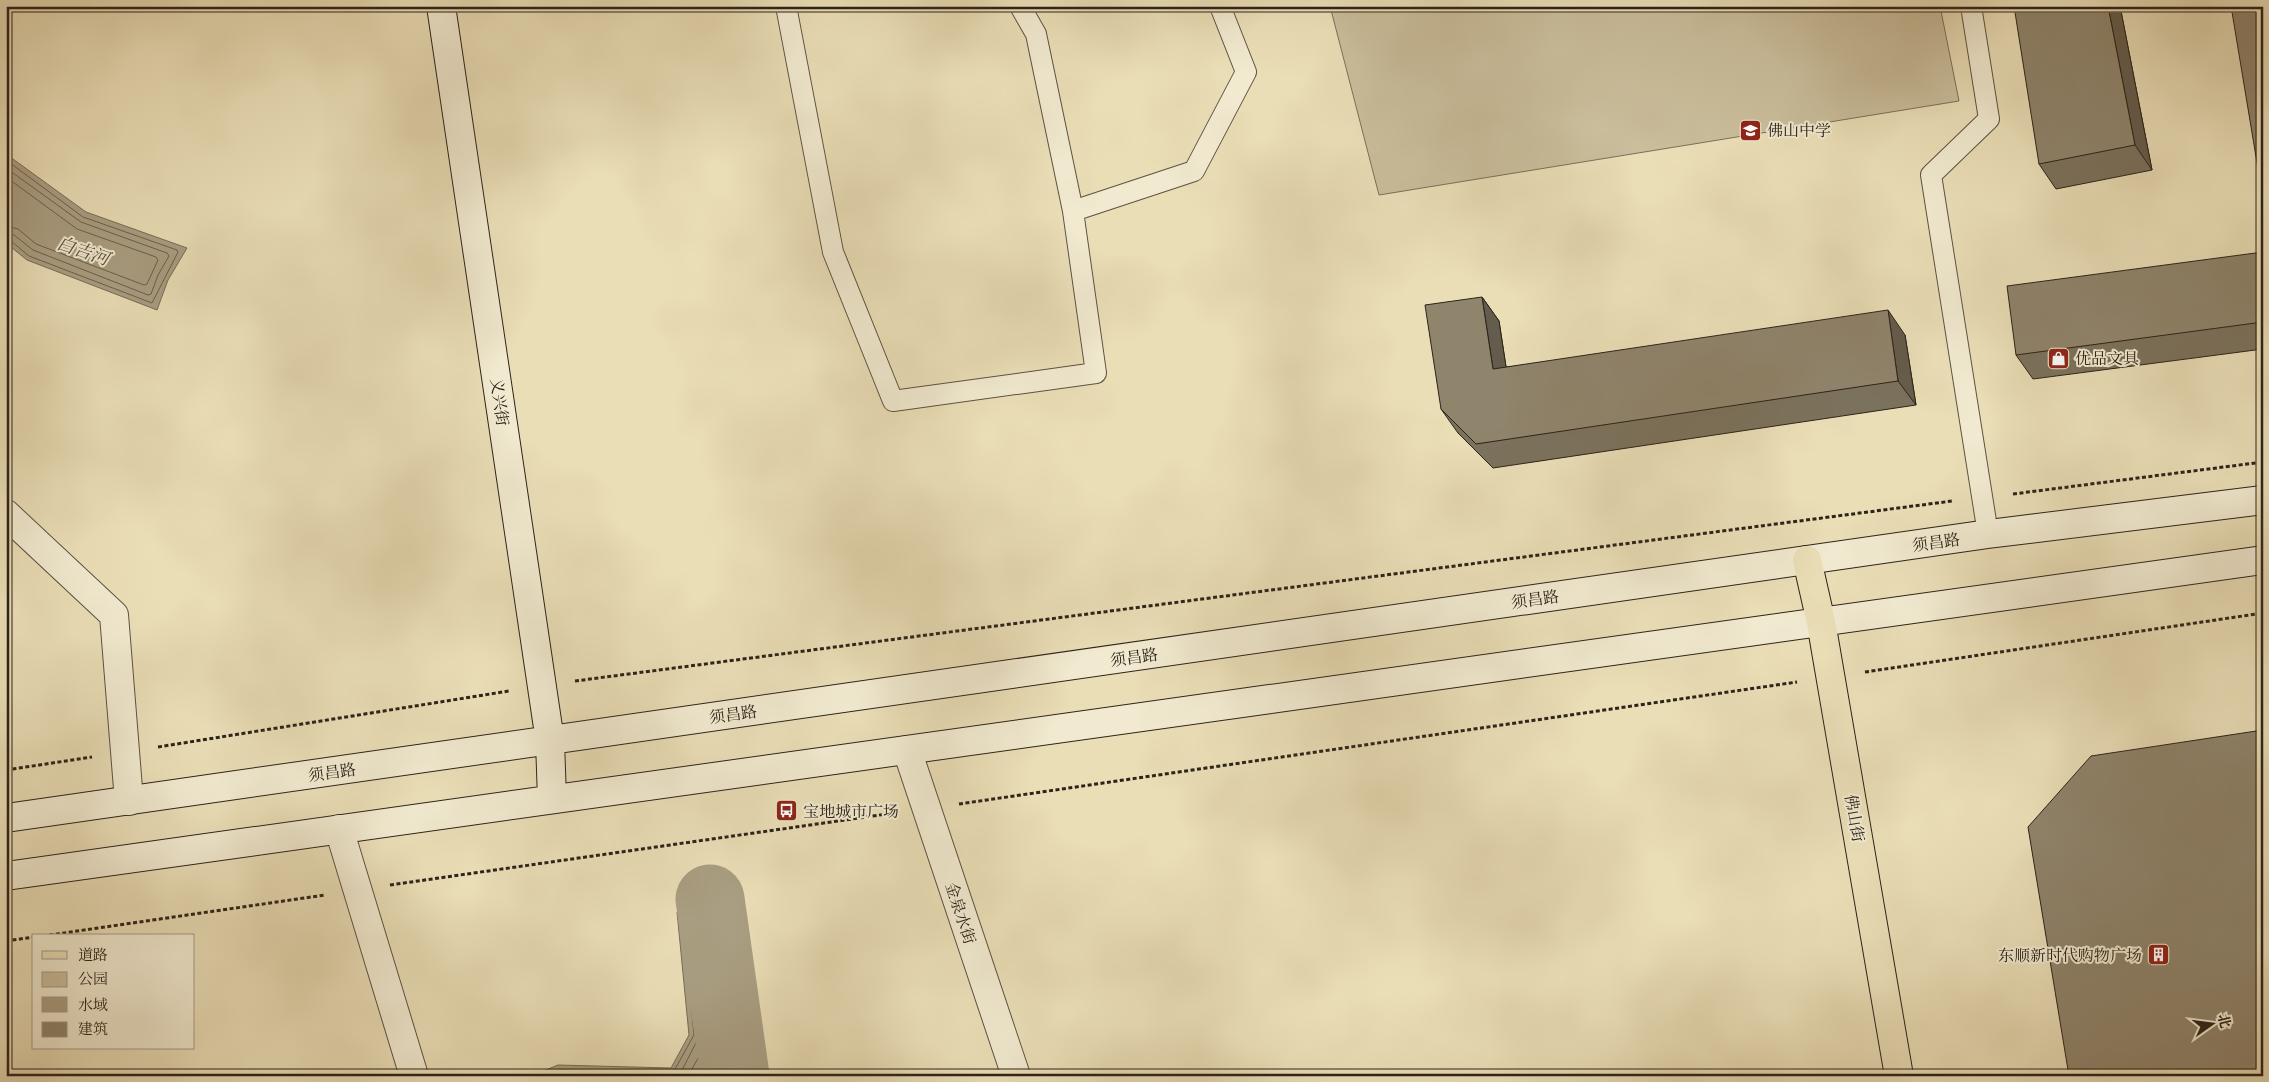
<svg xmlns="http://www.w3.org/2000/svg" width="2269" height="1082" viewBox="0 0 2269 1082" font-family="'IM FELL French Canon','Noto Serif SC',serif">
  <rect width="100%" height="100%" fill="#eadeb7"/>
  <filter id="stains"><feTurbulence type="fractalNoise" baseFrequency=".004" numOctaves="4"/><feColorMatrix values="0 0 0 0 .2 0 0 0 0 .09 0 0 0 0 .02 0 0 0 .5 -.17"/></filter>
  <radialGradient id="worn" r=".72"><stop offset=".6" stop-color="#630" stop-opacity="0"/><stop offset="1" stop-color="#630" stop-opacity=".3"/></radialGradient>
  <path fill="#cabe9c" stroke="#7b705b" d="M1330 6H1940L1959 101 1379 195Z"/>
  <path fill="#a99e82" stroke="#776d58" d="M6 154 86 212 187 248 168 280 157 310 27 260 6 243Z
    M742 900 764 1076H531L558 1065 671 1068 689 1035 677 912Z"/>
  <g fill="none" stroke-linecap="round" stroke-linejoin="round">
    <path stroke="#6a604e" stroke-width="1" d="M6 160 83 217 177 250 178 252 152 303 29 256 11 241 6 240
      M6 168 81 222 167 253 169 256 158 275 151 294 148 295 33 250 14 235 6 234
      M6 177 77 229 156 257 158 260 147 284 144 285 36 244 18 229 6 226
      M544 1076 559 1070 670 1073 674 1071 694 1035 683 917 736 907 738 909 759 1076
      M679 1076 700 1035 689 923 730 914 733 916 752 1076
      M688 1076 706 1044 708 1036 698 929 724 923 726 925 745 1076"/>
    <path stroke="#a99e82" stroke-width="69" d="M710 899 735 1076"/>
    <defs>
      <path id="lane" d="M786 6 833 252 893 401 1096 373 1073 211 1194 171 1246 72 1220 6
        M1020 6 1036 34 1073 211
        M1971 6 1989 119 1931 175 1988 534"/>
      <path id="street" d="M6 514 114 615 129 801
        M907 750 1016 1076
        M339 829 414 1076"/>
      <path id="secondary" d="M441 6 550 741 552 799
        M6 818 1988 534 2263 500
        M6 876 2263 560"/>
      <path id="primary" d="M1807 560 1821 622 1899 1076"/>
    </defs>
    <use href="#lane" stroke="#5c5241" stroke-width="22"/>
    <use href="#street" stroke="#5c5241" stroke-width="30"/>
    <use href="#secondary" stroke="#2c231a" stroke-width="30"/>
    <use href="#primary" stroke="#2c231a" stroke-width="30"/>
    <path stroke="#2c231a" stroke-width="3" stroke-dasharray="4 2.5" stroke-linecap="butt" d="M2013 494 2263 462
      M1865 672 2263 613
      M575 681 1952 501
      M158 747 509 691
      M6 770 92 757
      M959 804 1797 682
      M390 885 894 813
      M43 936 325 895
      M6 941 34 937"/>
    <use href="#lane" stroke="#f1ead0" stroke-width="20"/>
    <use href="#street" stroke="#f1ead0" stroke-width="28"/>
    <use href="#secondary" stroke="#f1ead0" stroke-width="28"/>
    <use href="#primary" stroke="#eadeb7" stroke-width="28"/>
  </g>
  <path fill="#7b725d" stroke="#2c231a" d="M2120 6 2152 170 2056 189 2039 164Z
    M2263 252V349L2033 379 2016 355Z
    M1482 297 1499 321 1506 367 1905 335 1916 405 1493 468 1458 433 1441 409Z"/>
  <path fill="#645c4c" stroke="#2c231a" d="M2108 6H2120L2152 170 2135 145Z
    M1482 297 1499 321 1510 393 1493 369Z
    M1888 310 1905 335 1916 405 1898 381Z"/>
  <path fill="#8f846c" stroke="#2c231a" d="M2014 6H2108L2135 145 2039 164Z
    M2231 6H2263V199Z
    M2263 252V322L2016 355 2007 286Z
    M1482 297 1493 369 1888 310 1898 381 1476 444 1441 409 1425 305Z
    M2263 730V1076H2069L2028 827 2091 756Z"/>
  <defs>
    <symbol id="school-square" viewBox="-11 -11 22 22"><rect x="-9" y="-9" width="18" height="18" rx="4" fill="#8f2418" stroke="#f1ead0"/><path d="M0-5L7-2L0 1L-7-2ZM-4 1L0 2.5L4 1V4Q0 6-4 4Z" fill="#fff"/></symbol>
    <symbol id="shop-square" viewBox="-11 -11 22 22"><rect x="-9" y="-9" width="18" height="18" rx="4" fill="#8f2418" stroke="#f1ead0"/><path d="M-5-2.5h2.3a2.7 3.5 0 0 1 5.4 0H5L5.5 6h-11ZM-1.5-2.5h3a1.5 2.3 0 0 0-3 0Z" fill="#fff"/></symbol>
    <symbol id="bus-square" viewBox="-11 -11 22 22"><rect x="-9" y="-9" width="18" height="18" rx="4" fill="#8f2418" stroke="#f1ead0"/><path d="M-5-6H5V4H4V6H2V4H-2V6H-4V4H-5ZM-3.5-4V0h7V-4ZM-3.5 1.2v1.5H-2V1.2ZM2 1.2v1.5H3.5V1.2Z" fill="#fff"/></symbol>
    <symbol id="building-square" viewBox="-11 -11 22 22"><rect x="-9" y="-9" width="18" height="18" rx="4" fill="#8f2418" stroke="#f1ead0"/><path d="M-4-6H4V6H1V3H-1V6H-4ZM-2.5-4.3h1.7v1.8h-1.7ZM.8-4.3h1.7v1.8H.8ZM-2.5-1h1.7V.8h-1.7ZM.8-1h1.7V.8H.8Z" fill="#fff"/></symbol>
  </defs>
  <g fill-rule="evenodd">
    <use href="#school-square" x="1738" y="118" width="25" height="25"/>
    <use href="#shop-square" x="2046" y="346" width="25" height="25"/>
    <use href="#bus-square" x="774" y="798" width="25" height="25"/>
    <use href="#building-square" x="2146" y="942" width="25" height="25"/>
  </g>
  <g text-anchor="middle" stroke-width="4" stroke-linejoin="round" paint-order="stroke">
    <g font-size="16" fill="#2c231a" stroke="#f1ead0" text-anchor="start">
      <text x="1767" y="136">佛山中学</text>
      <text x="2075" y="364">优品文具</text>
      <text x="803" y="817">宝地城市广场</text>
      <text x="2142" y="961" text-anchor="end">东顺新时代购物广场</text>
    </g>
    <g font-size="16" fill="#2c231a" stroke="#f1ead0">
      <text transform="translate(500 402) rotate(82)" y="6">义兴街</text>
      <text transform="translate(1936 542) rotate(-8)" y="6">须昌路</text>
      <text transform="translate(1535 599) rotate(-8)" y="6">须昌路</text>
      <text transform="translate(1134 657) rotate(-8)" y="6">须昌路</text>
      <text transform="translate(733 714) rotate(-8)" y="6">须昌路</text>
      <text transform="translate(332 772) rotate(-8)" y="6">须昌路</text>
      <text transform="translate(1855 818) rotate(80)" y="6">佛山街</text>
      <text transform="translate(961 913) rotate(72)" y="6">金泉水街</text>
    </g>
    <g font-size="18" font-style="italic" fill="#584e3e" stroke="#f1ead0">
      <text transform="translate(83 251) rotate(19)" y="6">白吉河</text>
    </g>
  </g>
  <rect width="2269" height="1082" fill="none" stroke="#eadeb7" stroke-width="25"/>
  <rect x="8" y="8" width="2254" height="1067" fill="none" stroke="#2c231a" stroke-width="2.5"/>
  <rect x="12" y="12" width="2244" height="1057" fill="none" stroke="#2c231a"/>
  <rect x="32" y="934" width="162" height="115" fill="#f1ead0" stroke="#a29a87"/>
  <rect x="42" y="951" width="25" height="8" fill="#eadeb7" stroke="#a29a87"/>
  <text x="78" y="960" font-size="15" fill="#2c231a">道路</text>
  <rect x="42" y="972" width="25" height="15" fill="#cabe9c" stroke="#a29a87"/>
  <text x="78" y="984" font-size="15" fill="#2c231a">公园</text>
  <rect x="42" y="997" width="25" height="15" fill="#a99e82" stroke="#a29a87"/>
  <text x="78" y="1010" font-size="15" fill="#2c231a">水域</text>
  <rect x="42" y="1022" width="25" height="15" fill="#8f846c" stroke="#a29a87"/>
  <text x="78" y="1034" font-size="15" fill="#2c231a">建筑</text>
  <g transform="translate(2212 1024) rotate(76)" stroke="#f1ead0" stroke-width="4" paint-order="stroke">
  <path d="M0-4L9 19L0 12L-9 19Z" fill="#2c231a"/>
  <text y="-8" font-size="14" font-weight="bold" text-anchor="middle" fill="#2c231a">北</text>
  </g>
  <rect width="100%" height="100%" filter="url(#stains)"/>
  <rect width="100%" height="100%" fill="url(#worn)"/>
</svg>
